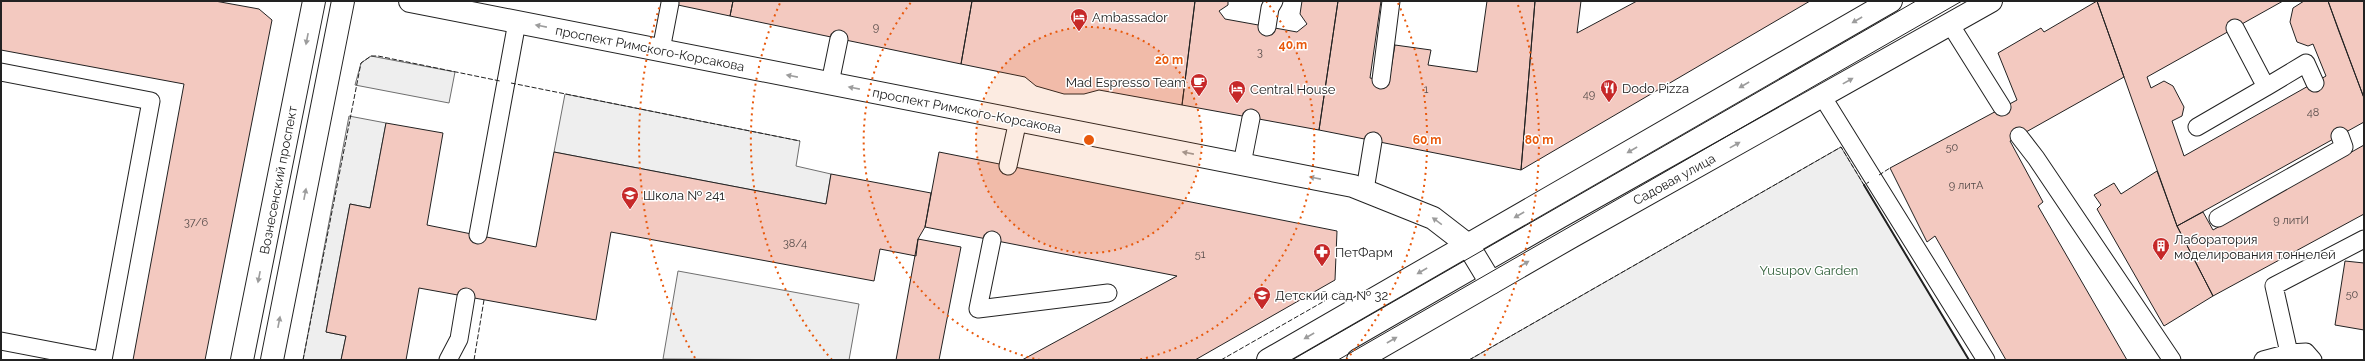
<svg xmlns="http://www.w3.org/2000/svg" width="2365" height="361" viewBox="0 0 2365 361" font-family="Raleway,sans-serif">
  <rect width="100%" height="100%" fill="#fff"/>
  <path fill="#eee" stroke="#6f6f6f" d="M371 56 455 72 449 103 355 85 361 63Z
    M565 94 800 141 796 166 831 174 826 204 554 152Z
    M349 116 386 123 370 208 350 204 326 332 346 336 341 360H303Z
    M1841 147 1969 360H1469Z
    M678 271 859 304 849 360 663 359Z"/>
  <path fill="#f3c9c0" stroke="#222" d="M1 1H215L259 9 272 20 205 360H133L184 84 1 50Z
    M659 1H733L730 16Z
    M733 1H972L961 64 730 16Z
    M972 1H1195L1182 105 1099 90 1084 94H1064L1036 86 1025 77 961 64Z
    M1195 1H1228V5L1219 11 1225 19 1297 32 1307 24 1300 14 1302 1H1338L1319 130 1182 105Z
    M1338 1H1381L1370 78 1389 81 1395 45 1431 50 1428 65 1477 72 1487 1H1535L1521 170 1319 130Z
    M1535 1H1581L1577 33 1637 1H1810L1521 170Z
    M2097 1H2283L2147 77 2151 88 2164 81 2173 86 2184 107 2182 116 2172 121 2184 156 2326 76 2313 44 2308 46 2297 42 2290 22 2293 8 2304 1H2328L2364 98V122L2177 226Z
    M2097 1 2124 77 2010 141 2043 202 2038 206 2127 360H2006L1935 236 1927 242 1890 168 2017 100 1998 53 2041 28 2044 32Z
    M2328 1H2364V98L2338 29Z
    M386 123 443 133 427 225 536 247 554 152 826 204 831 174 931 193 925 227 918 239 916 256 880 249 874 281 611 232 596 320 419 288 406 360H341L346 336 326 332 350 204 370 208Z
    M2364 145V214L2213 296 2177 226 2203 212 2213 230Z
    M939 152 1337 231 1335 280 1195 360H1022L1177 276 925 227Z
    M2157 171 2177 226 2213 296 2164 326 2097 209 2101 205 2094 195 2114 183 2121 194Z
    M918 239 961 247 939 360H896Z
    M2345 261 2364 263V330L2335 325Z"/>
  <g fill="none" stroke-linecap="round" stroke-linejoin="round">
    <defs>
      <path id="service" d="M1950 24 2002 107
        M1267 27 1270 8 1274 1
        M2235 28 2266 87 2306 63 2315 83
        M661 50 670 3
        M1 72 151 101 103 360
        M1381 80 1391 1
        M830 83 839 39
        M1822 96 1986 360
        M2197 127 2266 87
        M2019 136 2036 158 2172 360
        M1242 164 1251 118
        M1008 166 1018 120
        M1365 190 1373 141
        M2218 218 2344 147 2340 136
        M478 235 517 22
        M992 240 978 309 1108 293
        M1 341 100 360
        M2289 353 2274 286 2364 239
        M448 360 459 339 466 297
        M2263 360 2289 353 2306 352 2313 360"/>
      <path id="minor" d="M410 1 1353 186 1433 218 1468 245 1491 283
        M272 360 343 1"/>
      <path id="secondary" d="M242 360 314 1
        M1268 360 1891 1
        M1358 360 1571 237 1991 1"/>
    </defs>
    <use href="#service" stroke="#222" stroke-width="19"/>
    <use href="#minor" stroke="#222" stroke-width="24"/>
    <use href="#secondary" stroke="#222" stroke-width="24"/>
    <use href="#service" stroke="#fff" stroke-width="17"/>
    <use href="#minor" stroke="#fff" stroke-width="22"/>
    <use href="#secondary" stroke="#fff" stroke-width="22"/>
    <path stroke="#222" stroke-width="1" d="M1292 360 1916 1
      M1338 360 1962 1"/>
    <path stroke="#222" stroke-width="1" stroke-dasharray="5 2" stroke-linecap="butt" d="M511 83 800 141
      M1879 175 1890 168
      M303 360 361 63 371 56H378L500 81
      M474 360 484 300
      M1221 360 1342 291
      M1469 360 1841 147 1864 185 1869 182"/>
    <path stroke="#222" stroke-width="2" d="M1864 185 1969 360"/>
  </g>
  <defs><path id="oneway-solid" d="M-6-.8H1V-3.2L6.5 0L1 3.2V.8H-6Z"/></defs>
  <g fill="#9c9c9c">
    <use href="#oneway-solid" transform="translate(1857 20) rotate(150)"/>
    <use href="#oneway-solid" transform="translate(541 26) rotate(-169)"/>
    <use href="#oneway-solid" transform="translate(307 39) rotate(101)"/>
    <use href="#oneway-solid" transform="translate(792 76) rotate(-169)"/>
    <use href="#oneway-solid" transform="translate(1848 81) rotate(-29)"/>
    <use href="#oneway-solid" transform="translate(1744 85) rotate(150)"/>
    <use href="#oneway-solid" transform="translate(854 88) rotate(-169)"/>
    <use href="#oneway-solid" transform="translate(1735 145) rotate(-29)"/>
    <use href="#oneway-solid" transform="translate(1632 150) rotate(150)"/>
    <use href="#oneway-solid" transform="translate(1188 153) rotate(-169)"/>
    <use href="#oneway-solid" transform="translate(1315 178) rotate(-169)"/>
    <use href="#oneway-solid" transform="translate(305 194) rotate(-79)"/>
    <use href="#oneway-solid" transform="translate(1519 215) rotate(150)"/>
    <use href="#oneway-solid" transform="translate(1437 221) rotate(-144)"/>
    <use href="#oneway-solid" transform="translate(1524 264) rotate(-30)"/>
    <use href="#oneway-solid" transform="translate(1422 271) rotate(150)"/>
    <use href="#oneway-solid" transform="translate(259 277) rotate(101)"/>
    <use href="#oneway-solid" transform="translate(279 322) rotate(-79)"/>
    <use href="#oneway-solid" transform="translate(1309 336) rotate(150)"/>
    <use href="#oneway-solid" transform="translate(1392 340) rotate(-30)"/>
  </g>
  <circle cx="1089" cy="140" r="113" fill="#e8590c" fill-opacity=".12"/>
  <g fill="none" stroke="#e8590c" stroke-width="2" stroke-dasharray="2 4">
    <circle cx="1089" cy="140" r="113"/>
    <path d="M1040 360A225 225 0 0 1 912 1M1266 1A225 225 0 0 1 1138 360"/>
    <path d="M832 360A338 338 0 0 1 780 3M1398 3A338 338 0 0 1 1346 360"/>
    <path d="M695 358A450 450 0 0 1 660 5M1518 5A450 450 0 0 1 1483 358"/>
  </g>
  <defs>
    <symbol id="hotel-pin" viewBox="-11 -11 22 30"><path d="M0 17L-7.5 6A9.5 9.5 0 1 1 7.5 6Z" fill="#c62828" stroke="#fff"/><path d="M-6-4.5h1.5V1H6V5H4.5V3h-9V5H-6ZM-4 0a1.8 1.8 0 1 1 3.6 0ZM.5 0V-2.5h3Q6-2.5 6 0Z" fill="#fff"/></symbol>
    <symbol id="cafe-pin" viewBox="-11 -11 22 30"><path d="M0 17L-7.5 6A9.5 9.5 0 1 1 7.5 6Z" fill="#c62828" stroke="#fff"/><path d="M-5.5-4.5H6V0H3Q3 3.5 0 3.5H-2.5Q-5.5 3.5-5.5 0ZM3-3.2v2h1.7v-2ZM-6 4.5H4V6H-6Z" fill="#fff"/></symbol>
    <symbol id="restaurant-pin" viewBox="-11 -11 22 30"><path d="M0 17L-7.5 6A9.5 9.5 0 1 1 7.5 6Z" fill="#c62828" stroke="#fff"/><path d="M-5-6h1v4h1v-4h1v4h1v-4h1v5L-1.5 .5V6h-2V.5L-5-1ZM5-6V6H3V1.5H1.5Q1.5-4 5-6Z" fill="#fff"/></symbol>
    <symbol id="school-pin" viewBox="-11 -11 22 30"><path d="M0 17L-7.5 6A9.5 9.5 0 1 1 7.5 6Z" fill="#c62828" stroke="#fff"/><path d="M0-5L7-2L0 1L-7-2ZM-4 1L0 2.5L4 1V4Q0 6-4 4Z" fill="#fff"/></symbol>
    <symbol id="building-pin" viewBox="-11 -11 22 30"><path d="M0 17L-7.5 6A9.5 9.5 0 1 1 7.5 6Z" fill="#c62828" stroke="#fff"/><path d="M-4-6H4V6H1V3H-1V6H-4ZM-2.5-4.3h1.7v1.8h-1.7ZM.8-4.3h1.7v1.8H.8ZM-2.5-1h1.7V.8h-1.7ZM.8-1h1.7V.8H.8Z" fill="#fff"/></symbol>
    <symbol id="pharmacy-pin" viewBox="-11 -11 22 30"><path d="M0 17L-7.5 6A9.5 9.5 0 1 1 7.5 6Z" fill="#c62828" stroke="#fff"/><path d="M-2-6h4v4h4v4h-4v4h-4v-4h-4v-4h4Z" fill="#fff"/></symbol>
  </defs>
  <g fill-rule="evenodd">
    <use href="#hotel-pin" x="1069" y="7" width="20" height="27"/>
    <use href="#cafe-pin" x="1189" y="72" width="20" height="27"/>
    <use href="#restaurant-pin" x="1599" y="78" width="20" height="27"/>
    <use href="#hotel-pin" x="1227" y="79" width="20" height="27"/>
    <use href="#school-pin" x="620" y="185" width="20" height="27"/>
    <use href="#building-pin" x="2151" y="236" width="20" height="27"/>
    <use href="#pharmacy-pin" x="1312" y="242" width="20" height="27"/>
    <use href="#school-pin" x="1252" y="285" width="20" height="27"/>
  </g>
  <g text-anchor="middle" stroke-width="3" stroke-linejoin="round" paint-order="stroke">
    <g font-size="11" fill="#564c4a">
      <text x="876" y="31">9</text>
      <text x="1260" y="56">3</text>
      <text x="1426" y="93">1</text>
      <text x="1589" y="98">49</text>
      <text x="2313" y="116">48</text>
      <text x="1952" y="151">50</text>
      <text x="1966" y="189">9 литА</text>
      <text x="2291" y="224">9 литИ</text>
      <text x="196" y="226">37/6</text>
      <text x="795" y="247">38/4</text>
      <text x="1200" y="258">51</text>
      <text x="2352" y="298">50</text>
    </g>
    <g font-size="13" fill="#222" stroke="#fff" text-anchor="start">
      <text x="1092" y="22">Ambassador</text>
      <text x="1186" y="87" text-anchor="end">Mad Espresso Team</text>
      <text x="1622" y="93">Dodo Pizza</text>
      <text x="1250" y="94">Central House</text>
      <text x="643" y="200">Школа № 241</text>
      <text x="2174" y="244">Лаборатория<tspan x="2174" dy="15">моделирования тоннелей</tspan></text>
      <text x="1335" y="257">ПетФарм</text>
      <text x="1275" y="300">Детский сад № 32</text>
    </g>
    <g font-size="13" fill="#222" stroke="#fff">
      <text transform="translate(650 48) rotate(11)" y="5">проспект Римского-Корсакова</text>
      <text transform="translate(967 110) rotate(11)" y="5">проспект Римского-Корсакова</text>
      <text transform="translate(1674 179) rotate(-29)" y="5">Садовая улица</text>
      <text transform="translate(278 180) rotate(-79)" y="5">Вознесенский проспект</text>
    </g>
    <g font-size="13" fill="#2f5e38" stroke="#fff">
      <text x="1809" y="275">Yusupov Garden</text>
    </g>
  </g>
  <circle cx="1089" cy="140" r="6" fill="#e8590c" stroke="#fff" stroke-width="2"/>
  <g font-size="12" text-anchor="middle" font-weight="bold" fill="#e8590c" stroke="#fff" stroke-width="3" stroke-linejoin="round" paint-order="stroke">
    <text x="1293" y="49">40 m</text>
    <text x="1169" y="64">20 m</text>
    <text x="1427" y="144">60 m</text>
    <text x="1539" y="144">80 m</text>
  </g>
  <rect width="2365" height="361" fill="none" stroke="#222222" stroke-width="4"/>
</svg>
